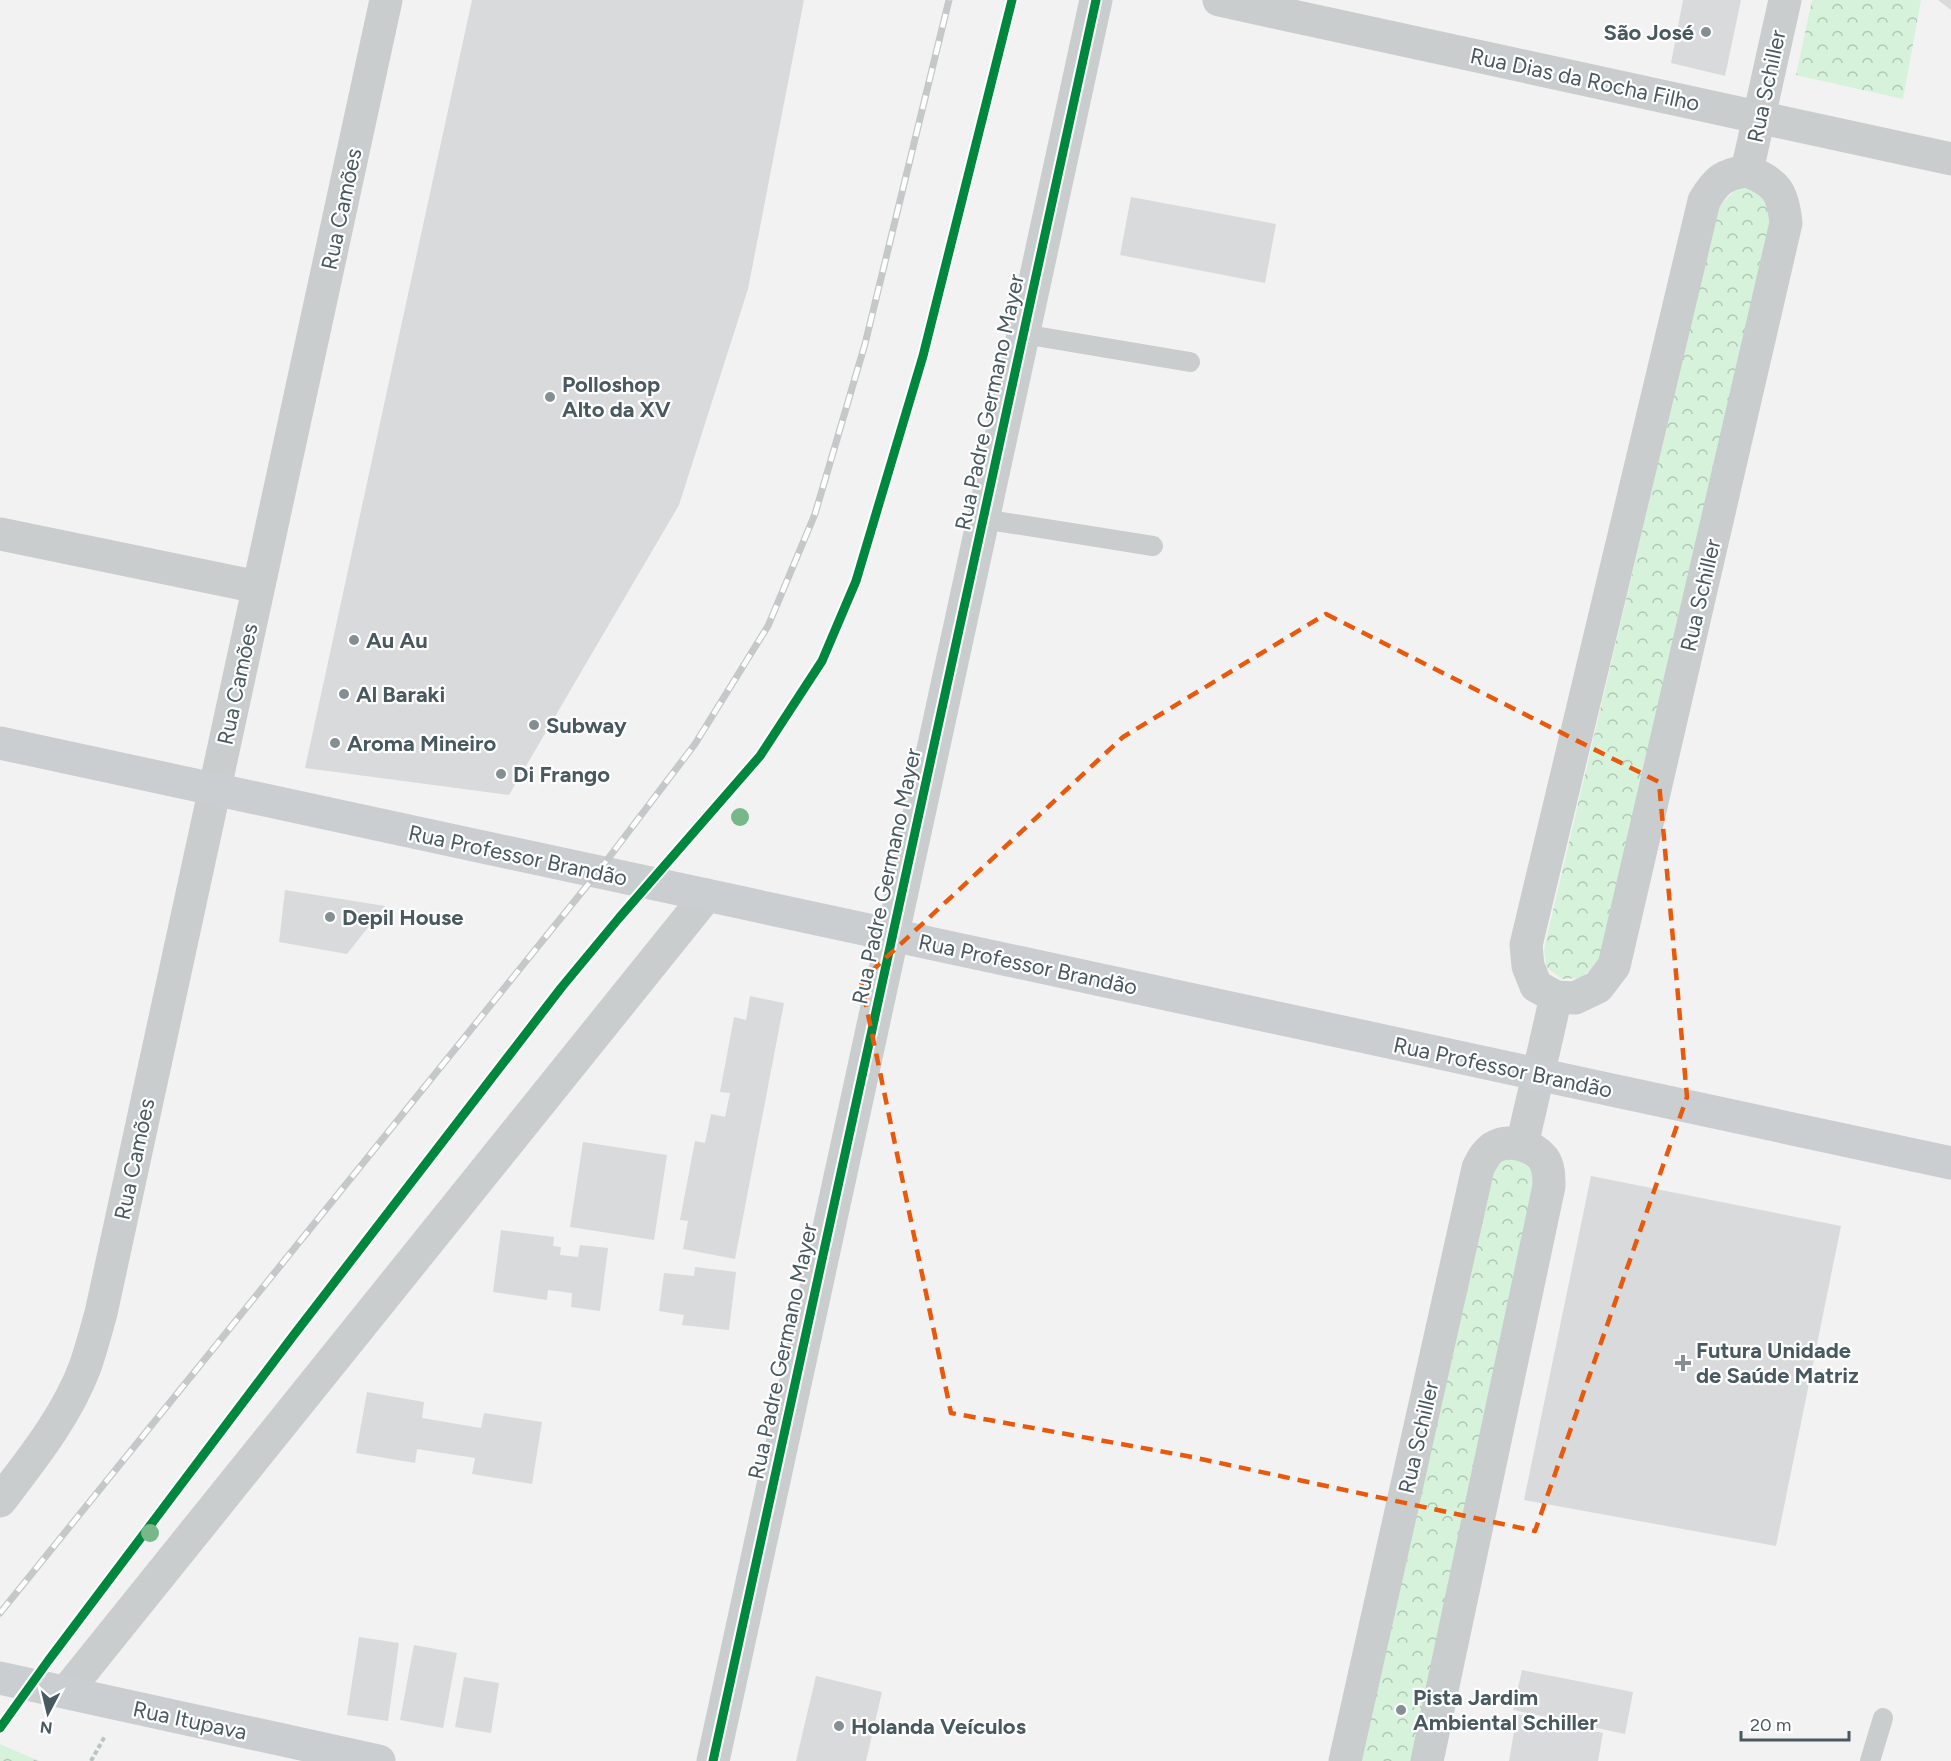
<svg xmlns="http://www.w3.org/2000/svg" width="1951" height="1761" viewBox="0 0 1951 1761" font-family="Figtree,sans-serif">
  <defs>
    <pattern id="park-crowns" width="20" height="18" patternUnits="userSpaceOnUse" patternTransform="scale(1.5)"><rect width="20" height="18" fill="#d6f2db"/><path d="M2 6a3 3 0 1 1 6 0M12 15a3 3 0 1 1 6 0" fill="none" stroke="#b0c7b5"/></pattern>
  </defs>
  <rect width="100%" height="100%" fill="#f3f2f2"/>
  <path fill="url(#park-crowns)" d="M1812 0H1921L1903 99 1796 75Z
    M1749 188 1765 199 1775 218 1598 963 1581 978 1562 979 1546 967 1544 949 1718 208 1734 191Z
    M1502 1158 1519 1160 1532 1170 1535 1183 1413 1761H1357L1489 1171Z
    M0 1744 39 1761H0Z"/>
  <path fill="#d9dadb" d="M472 0H804L748 289 679 505 509 795 305 768Z
    M1683 0H1741L1725 76 1671 63Z
    M1938 0H1951V10Z
    M1131 197 1276 224 1265 283 1120 255Z
    M285 890 385 906 347 954 279 942Z
    M750 996 784 1003 735 1259 683 1249 688 1221 680 1220 695 1141 705 1143 711 1114 725 1117 730 1093 720 1092 734 1017 746 1020Z
    M583 1142 667 1155 654 1240 570 1227Z
    M1591 1176 1841 1226 1776 1546 1524 1500Z
    M501 1230 554 1237 553 1246 561 1247 560 1255 578 1257 580 1245 608 1248 600 1311 571 1307 572 1293 548 1290 547 1300 493 1292Z
    M695 1267 736 1272 729 1330 682 1325 684 1315 659 1311 664 1273 694 1276Z
    M367 1392 424 1402 422 1418 481 1428 484 1413 542 1422 532 1484 472 1474 475 1458 417 1449 415 1463 356 1453Z
    M359 1637 399 1643 388 1721 347 1715Z
    M414 1645 457 1653 443 1728 400 1720Z
    M1522 1670 1633 1692 1625 1734 1513 1710Z
    M816 1676 882 1692 866 1761H796Z
    M464 1677 499 1683 491 1733 455 1727Z
    M1517 1714 1603 1733 1598 1761H1509Z"/>
  <g fill="none" stroke-linecap="round" stroke-linejoin="round">
    <path stroke="#b9c6bf" stroke-width="4" stroke-dasharray="4.5 3" stroke-linecap="butt" d="M91 1761 105 1736"/>
    <path stroke="#c9cdce" stroke-width="20" d="M1023 334 1190 362
      M983 519 1153 546
      M1870 1761 1883 1718"/>
    <path stroke="#c9cdce" stroke-width="33" d="M1219 0 1951 159
      M1747 171C1777 182 1783 193 1786 223L1614 966 1598 987 1575 998 1556 997 1536 986 1528 966 1526 945 1704 201C1717 179 1723 175 1747 171Z
      M1747 171 1785 0
      M0 534 258 587
      M1522 1145 1556 997
      M0 1501C32 1459 66 1417 85 1367 91 1350 96 1331 101 1313L386 0
      M66 1692 707 895
      M1345 1761 1478 1168C1482 1160 1487 1150 1496 1146 1511 1139 1533 1146 1543 1158 1549 1166 1549 1176 1549 1186L1427 1761"/>
    <path stroke="#c9cdce" stroke-width="33" d="M713 1761 1096 0"/>
    <path stroke="#caced1" stroke-width="33" d="M0 743 1951 1163
      M0 1678 379 1761"/>
    <defs>
      <path id="rail" d="M0 1613 598 872 695 744 768 626 815 514 865 344 949 0"/>
    </defs>
    <use href="#rail" stroke="#c5c8c9" stroke-width="7"/>
    <use href="#rail" stroke="#fff" stroke-width="4.5" stroke-dasharray="14" stroke-linecap="butt"/>
    <defs>
      <path id="cycleway" d="M0 1728 48 1661 293 1336 561 988 619 918 760 756 822 661 856 581 923 356 1012 0
        M713 1761 1096 0"/>
    </defs>
    <use href="#cycleway" stroke="#fff" stroke-width="13"/>
    <use href="#cycleway" stroke="#00873e" stroke-width="9"/>
  </g>
  <g fill="#78b78a">
    <circle cx="740" cy="817" r="9"/>
    <circle cx="150" cy="1533" r="9"/>
  </g>
  <path fill="none" stroke="#e8590c" stroke-width="4.5" stroke-dasharray="12 8" stroke-linejoin="round" d="M1326 614 1659 782 1687 1097 1535 1531 1192 1457 951 1413 861 981 1123 737Z"/>
  <g fill="#848f93" stroke="#fff" stroke-width="2">
    <circle cx="1706" cy="32" r="6"/>
    <circle cx="550" cy="397" r="6"/>
    <circle cx="354" cy="640" r="6"/>
    <circle cx="344" cy="694" r="6"/>
    <circle cx="534" cy="725" r="6"/>
    <circle cx="335" cy="743" r="6"/>
    <circle cx="501" cy="774" r="6"/>
    <circle cx="330" cy="917" r="6"/>
    <path d="M1680 1354h6v6h6v6h-6v6h-6v-6h-6v-6h6z"/>
    <circle cx="1401" cy="1710" r="6"/>
    <circle cx="839" cy="1726" r="6"/>
  </g>
  <g text-anchor="middle" stroke-width="4.5" stroke-linejoin="round" paint-order="stroke">
    <g font-size="22" font-weight="bold" fill="#485960" stroke="#fff" text-anchor="start">
      <text x="1694" y="40" text-anchor="end">São José</text>
      <text x="562" y="392">Polloshop<tspan x="562" dy="25">Alto da XV</tspan></text>
      <text x="366" y="648">Au Au</text>
      <text x="356" y="702">Al Baraki</text>
      <text x="546" y="733">Subway</text>
      <text x="347" y="751">Aroma Mineiro</text>
      <text x="513" y="782">Di Frango</text>
      <text x="342" y="925">Depil House</text>
      <text x="1696" y="1358">Futura Unidade<tspan x="1696" dy="25">de Saúde Matriz</tspan></text>
      <text x="1413" y="1705">Pista Jardim<tspan x="1413" dy="25">Ambiental Schiller</tspan></text>
      <text x="851" y="1734">Holanda Veículos</text>
    </g>
    <g font-size="22" fill="#485960" stroke="#fff">
      <text transform="translate(1585 79) rotate(12)" y="8">Rua Dias da Rocha Filho</text>
      <text transform="translate(1766 86) rotate(-78)" y="8">Rua Schiller</text>
      <text transform="translate(341 209) rotate(-78)" y="8">Rua Camões</text>
      <text transform="translate(989 402) rotate(-78)" y="8">Rua Padre Germano Mayer</text>
      <text transform="translate(1700 595) rotate(-77)" y="8">Rua Schiller</text>
      <text transform="translate(237 684) rotate(-78)" y="8">Rua Camões</text>
      <text transform="translate(518 855) rotate(12)" y="8">Rua Professor Brandão</text>
      <text transform="translate(886 876) rotate(-78)" y="8">Rua Padre Germano Mayer</text>
      <text transform="translate(1028 964) rotate(12)" y="8">Rua Professor Brandão</text>
      <text transform="translate(1503 1067) rotate(12)" y="8">Rua Professor Brandão</text>
      <text transform="translate(134 1159) rotate(-78)" y="8">Rua Camões</text>
      <text transform="translate(782 1351) rotate(-78)" y="8">Rua Padre Germano Mayer</text>
      <text transform="translate(1418 1437) rotate(-77)" y="8">Rua Schiller</text>
      <text transform="translate(190 1720) rotate(12)" y="8">Rua Itupava</text>
    </g>
  </g>
  <g transform="translate(48 1713) rotate(187)" stroke="#ffffff" stroke-width="4.5" paint-order="stroke">
  <path d="M0-4.5L10 22L0 15L-10 22Z" fill="#485960"/>
  <text y="-9" font-size="16" font-weight="bold" text-anchor="middle" fill="#485960">N</text>
  </g>
  <path d="M1741 1731v9h108v-9" fill="none" stroke="#485960" stroke-width="3"/>
  <text x="1750" y="1731" font-size="18" fill="#485960" stroke="#ffffff" stroke-width="4.5" paint-order="stroke">20 m</text>
</svg>
